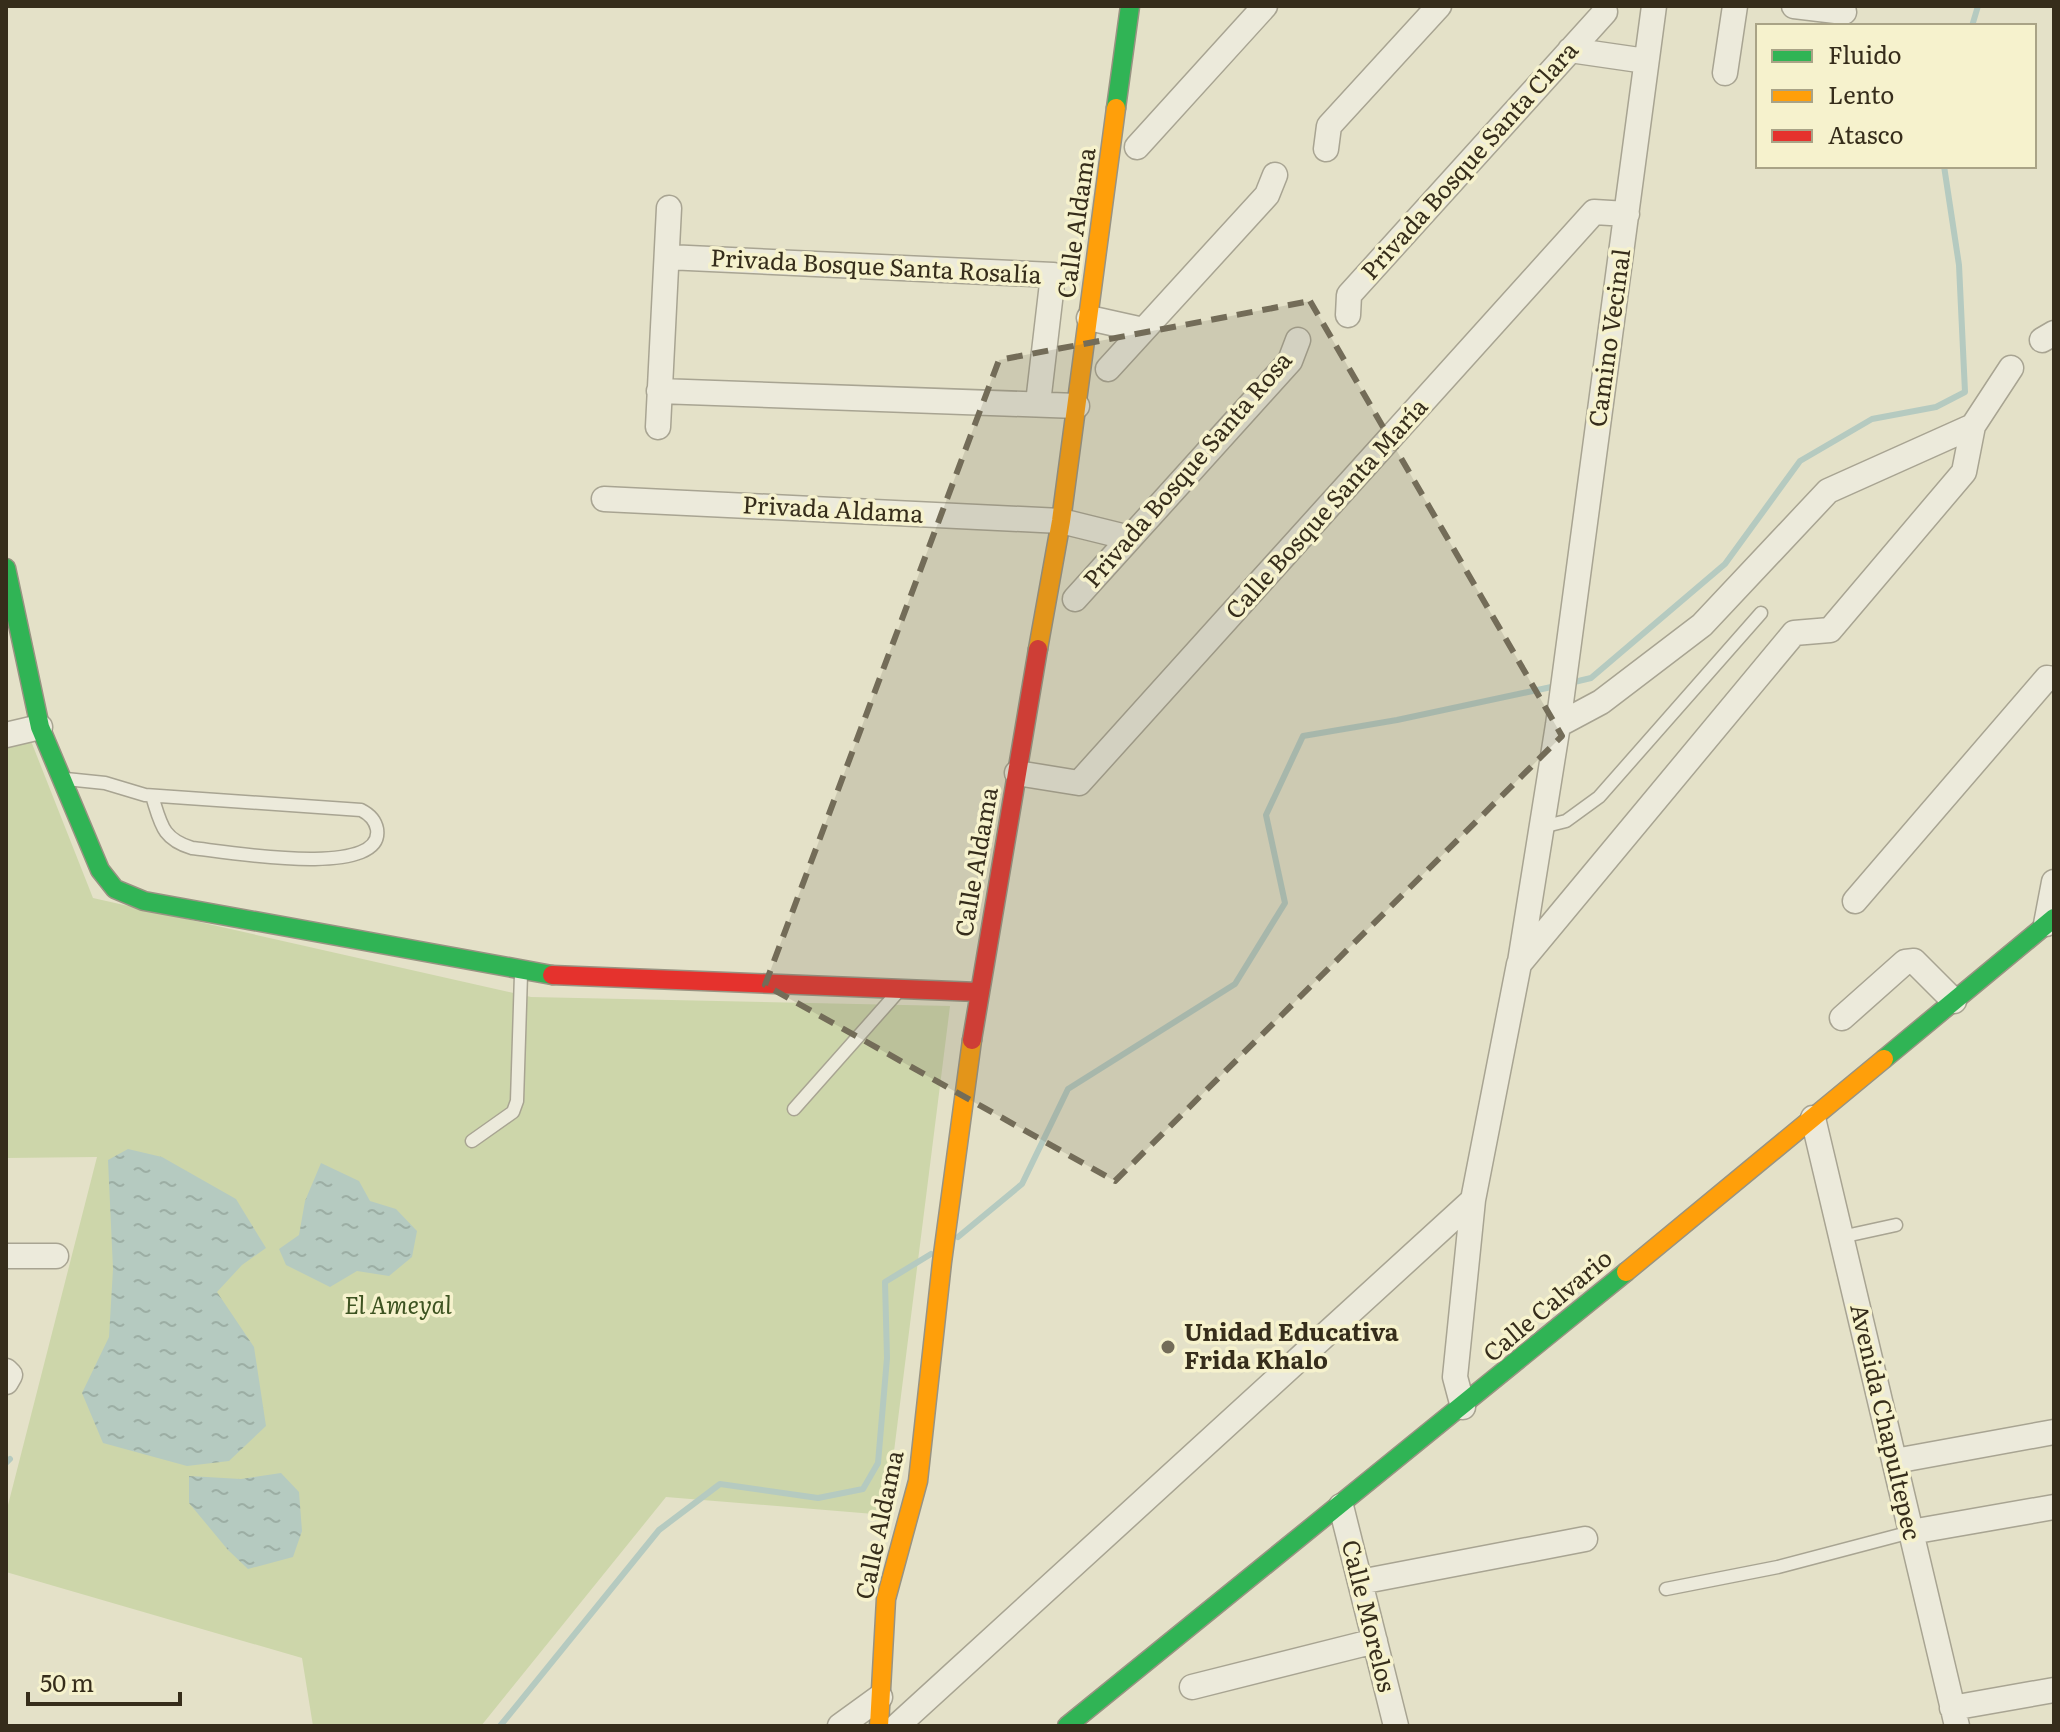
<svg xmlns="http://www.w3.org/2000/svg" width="2060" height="1732" viewBox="0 0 2060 1732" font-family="Literata,serif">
  <defs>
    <pattern id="water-ripples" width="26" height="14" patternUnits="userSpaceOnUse" patternTransform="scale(2)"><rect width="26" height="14" fill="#b5cac0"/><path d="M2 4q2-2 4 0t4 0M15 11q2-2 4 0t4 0" fill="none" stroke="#9caea4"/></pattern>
  </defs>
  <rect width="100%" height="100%" fill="#e4e1c8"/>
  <path fill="#cdd6aa" d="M31 741 93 898 531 997 950 1006 886 1515 666 1497 481 1726H313L302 1658 6 1572V1513L97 1157 6 1158V746Z"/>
  <path fill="url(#water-ripples)" d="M128 1149 162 1157 236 1199 266 1248 242 1265 217 1292 254 1347 266 1426 229 1461 187 1466 103 1443 82 1393 109 1337 113 1269 108 1160Z
    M321 1163 359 1181 370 1201 396 1209 417 1231 412 1257 389 1276 357 1271 330 1287 286 1265 279 1249 299 1235 305 1201Z
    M281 1473 299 1492 302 1531 293 1557 248 1569 228 1550 189 1503V1476L241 1479Z"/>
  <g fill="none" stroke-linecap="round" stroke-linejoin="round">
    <path stroke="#b5cac0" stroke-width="6" d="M1972 26 1978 6
      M1570 683 1591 678 1725 564 1800 461 1872 419 1936 407 1965 392 1959 265 1944 166
      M958 1237 1022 1184 1068 1089 1235 984 1285 903 1266 815 1303 736 1397 720 1556 686
      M6 1463 10 1459
      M500 1726 659 1530 720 1484 818 1498 863 1489 878 1463 887 1358 885 1282 931 1254"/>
    <defs>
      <path id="lane" d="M66 779 105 783 145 795 361 810C369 814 375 819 377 829 385 880 222 851 192 848 162 839 161 824 152 796
        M1542 827 1566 821 1599 797 1761 613
        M794 1109 896 994
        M472 1141 513 1112 517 1101 521 974
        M1841 1237 1896 1225
        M1666 1589 1778 1567 1911 1532"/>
      <path id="street" d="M1794 6 1844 12
        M1570 50 1646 61
        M1725 73 1735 6
        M1137 147 1265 6
        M1326 149 1329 126 1439 6
        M667 257 1053 275 1038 403
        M1348 315 1349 295 1605 12
        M1089 318 1143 330
        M2042 340 2054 333
        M1108 369 1267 195 1275 175
        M659 391 1077 406
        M658 427 669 208
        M604 499 1061 521 1130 538
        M1075 599 1290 361 1298 340
        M1558 725 1601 702 1702 625 1828 491 1973 426 2011 368
        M6 735 40 727
        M1017 773 1079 783 1594 212 1627 214
        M1855 901 2047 678 2054 679
        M2046 924 2054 882
        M1520 962 1558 725 1654 6
        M1842 1018 1905 962 1914 961 1954 1001
        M1813 1118 1957 1726
        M6 1256H56
        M6 1371 10 1375 6 1382
        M1463 1407 1455 1377 1473 1200 1519 964 1794 633 1830 630 1964 472 1973 426
        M1895 1461 2054 1432
        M1341 1506 1396 1726
        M1911 1532 2054 1507
        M1360 1582 1585 1539
        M1192 1687 1375 1641
        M1952 1708 2054 1690
        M840 1726 880 1697
        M897 1726 1473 1200"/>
      <path id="fast" d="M1116 108 1130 6
        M6 568 40 727 100 870 115 889 144 901 552 975
        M1884 1059 2054 918
        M1067 1726 1626 1272"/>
      <path id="slow" d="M1038 649 1061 521 1116 108
        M1626 1272 1884 1059
        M879 1726 886 1599 918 1481 942 1262 972 1040"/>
      <path id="jam" d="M552 975 978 992
        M972 1040 1038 649"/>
    </defs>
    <use href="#lane" stroke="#a8a492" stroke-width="15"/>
    <use href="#street" stroke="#a8a492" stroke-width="27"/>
    <use href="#fast" stroke="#989382" stroke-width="21"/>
    <use href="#slow" stroke="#989382" stroke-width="21"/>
    <use href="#jam" stroke="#989382" stroke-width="21"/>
    <use href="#lane" stroke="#eceadb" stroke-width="12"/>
    <use href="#street" stroke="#eceadb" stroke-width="24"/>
    <use href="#fast" stroke="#30b455" stroke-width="18"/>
    <use href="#slow" stroke="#ff9f0a" stroke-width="18"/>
    <use href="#jam" stroke="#e5322d" stroke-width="18"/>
  </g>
  <path fill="#736c58" fill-opacity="0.2" stroke="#736c58" stroke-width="6" stroke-dasharray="16 10" stroke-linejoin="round" d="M1310 301 1562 736 1115 1181 765 985 999 360Z"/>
  <circle fill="#736c58" stroke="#f6f2cd" stroke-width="3" cx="1168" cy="1347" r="8"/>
  <g text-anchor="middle" stroke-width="7" stroke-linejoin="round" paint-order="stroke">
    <g font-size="24" fill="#362d1b" stroke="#f6f2cd">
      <text transform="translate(1470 161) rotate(-48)" y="8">Privada Bosque Santa Clara</text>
      <text transform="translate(1077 223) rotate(-82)" y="8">Calle Aldama</text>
      <text transform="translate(876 267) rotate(3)" y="8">Privada Bosque Santa Rosalía</text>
      <text transform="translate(1610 338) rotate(-82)" y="8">Camino Vecinal</text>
      <text transform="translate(1188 470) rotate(-49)" y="8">Privada Bosque Santa Rosa</text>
      <text transform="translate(1327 509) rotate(-48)" y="8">Calle Bosque Santa María</text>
      <text transform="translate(833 510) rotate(3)" y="8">Privada Aldama</text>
      <text transform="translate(977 862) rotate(-80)" y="8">Calle Aldama</text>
      <text transform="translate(1548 1306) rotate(-40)" y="8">Calle Calvario</text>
      <text transform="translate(1885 1422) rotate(77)" y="8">Avenida Chapultepec</text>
      <text transform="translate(880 1525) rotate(-78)" y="8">Calle Aldama</text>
      <text transform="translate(1368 1616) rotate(76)" y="8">Calle Morelos</text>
    </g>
    <g font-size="24" font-style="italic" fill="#3d5321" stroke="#f6f2cd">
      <text x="398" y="1314">El Ameyal</text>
    </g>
    <g font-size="24" font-weight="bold" fill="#362d1b" stroke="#f6f2cd" text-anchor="start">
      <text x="1184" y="1341">Unidad Educativa<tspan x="1184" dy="28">Frida Khalo</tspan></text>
    </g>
  </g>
  <rect width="2060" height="1732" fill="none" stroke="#362d1b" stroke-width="16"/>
  <rect x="1756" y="24" width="280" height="144" fill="#f6f2cd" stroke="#a9a386" stroke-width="2"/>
  <rect x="1772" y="50" width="40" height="12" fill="#30b455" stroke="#a9a386" stroke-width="2"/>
  <text x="1828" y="64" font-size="24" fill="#362d1b">Fluido</text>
  <rect x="1772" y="90" width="40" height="12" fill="#ff9f0a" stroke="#a9a386" stroke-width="2"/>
  <text x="1828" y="104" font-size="24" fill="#362d1b">Lento</text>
  <rect x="1772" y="130" width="40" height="12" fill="#e5322d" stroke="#a9a386" stroke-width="2"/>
  <text x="1828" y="144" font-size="24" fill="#362d1b">Atasco</text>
  <path d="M28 1692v12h152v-12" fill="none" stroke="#362d1b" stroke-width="4"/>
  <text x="40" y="1692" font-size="24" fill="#362d1b" stroke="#f6f2cd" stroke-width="6" paint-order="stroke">50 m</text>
</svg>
